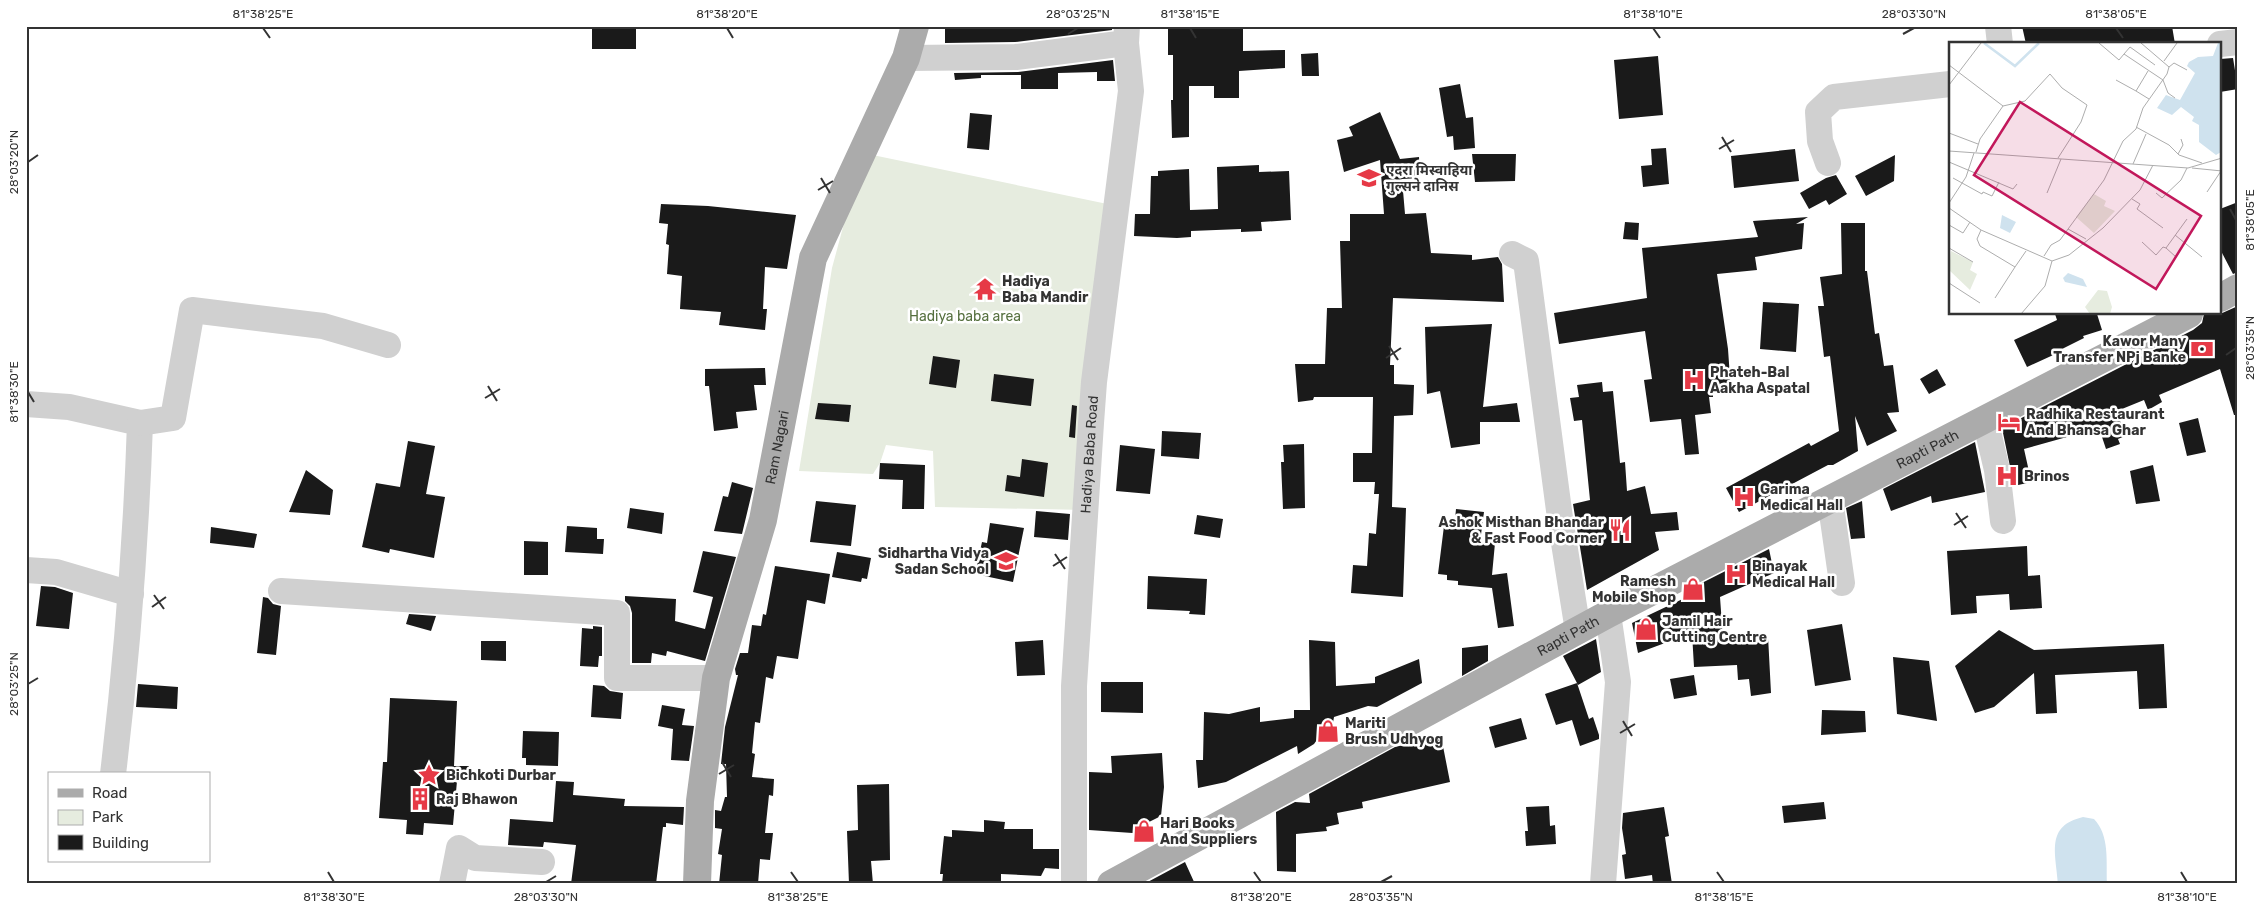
<svg xmlns="http://www.w3.org/2000/svg" width="2264" height="910" viewBox="0 0 2264 910" font-family="Rubik,'Noto Sans Devanagari',sans-serif">
  <rect width="100%" height="100%" fill="#fff"/>
  <path fill="#e6ecdf" d="M863 153 1117 206 1085 510 935 507 933 451 886 445 880 463 873 474 799 471 832 268Z"/>
  <path fill="#cfe2ee" d="M2083 817 2094 819C2110 836 2106 861 2107 884H2058C2056 853 2045 826 2083 817Z"/>
  <path fill="#1a1a1a" d="M592 26H636V49H592Z
    M970 26 1082 28V27L1112 26V30L1015 42 945 43V29H970Z
    M1168 26H1243V51L1285 50V68L1239 71V98H1214V86H1189V137L1172 138 1171 100H1173V55H1168Z
    M2022 26H2172L2175 44H2026Z
    M1318 53 1319 76H1302L1301 54Z
    M1658 56 1663 115 1619 119 1614 60Z
    M2233 58 2238 89 2220 92V59Z
    M1113 60 1115 81H1097V72L1058 73V89H1021V75H981V78L955 80 954 73 1018 72Z
    M1460 84 1466 118 1473 117 1475 148 1454 150 1453 136 1447 137 1439 88Z
    M1380 112 1400 159 1419 157 1420 178 1402 179 1405 214 1426 213 1431 253 1472 255V260L1498 257 1502 264 1504 302 1393 298 1390 365H1394V384L1414 385 1413 415 1394 416 1392 507 1406 508 1403 597 1351 593 1353 565 1367 566 1369 533 1376 534 1379 494H1374L1375 482H1353V453H1372L1373 397H1314L1313 400 1298 402 1295 364H1325L1327 308H1342L1340 241H1350V214H1384L1380 160 1344 172 1337 140 1353 136 1349 127Z
    M970 113 992 115 989 150 967 148Z
    M1666 148 1669 184 1643 187 1641 166 1652 165 1651 149Z
    M1795 149 1799 181 1734 188 1731 156Z
    M1472 154H1516L1515 181 1475 182Z
    M1895 155 1894 181 1866 196 1855 176Z
    M1259 165V172L1289 171 1291 220 1261 222 1262 231 1241 232V229L1191 231V237L1177 238 1134 236 1135 214H1150L1151 176H1158V171L1189 169 1190 210 1218 209 1217 167Z
    M1836 175 1847 194 1829 205 1826 200 1809 209 1800 193 1826 178Z
    M2238 202V272L2233 274 2220 249V209Z
    M661 204 708 206 796 215 787 269 765 267 763 309H767L765 330 719 325 721 312 680 309 682 276 667 274 669 245 666 244 668 224 659 223Z
    M1808 217 1796 224 1804 223 1802 249 1755 257 1757 270 1717 274 1728 349 1731 392 1713 393V397H1709L1711 413 1695 415 1699 454 1685 455 1681 419 1650 422 1644 380 1652 379 1645 331 1559 344 1554 313 1647 298 1642 248 1758 237 1753 221Z
    M1625 222 1639 223 1638 240 1623 239Z
    M1841 223H1865V271H1867L1875 334 1879 333 1884 366 1893 365 1899 412 1887 413 1897 431 1867 446 1855 416 1858 451 1833 465H1828L1739 512 1726 488 1809 443 1811 446 1839 431 1830 356 1824 357 1818 306H1824L1820 277 1842 274Z
    M1763 302 1799 304 1796 352 1760 349Z
    M2238 306V415H2234L2220 369 2159 395 2162 402 2148 410 2144 400 2117 411 2125 436 2118 439 2120 444 2106 449 2099 428 2024 449 2030 476 2025 477 2027 483 2014 486 2002 428 2193 330 2202 323 2204 314H2220Z
    M2055 314H2097L2102 330 2083 336 2084 338 2062 349V351L2027 367 2014 340 2057 320Z
    M1492 324 1483 407 1517 403 1520 422H1480V444L1451 448 1440 391 1427 394 1425 327Z
    M933 356 960 360 956 388 929 384Z
    M765 368 766 385H754L757 410 736 412 738 428 714 431 709 386H705V369Z
    M1937 369 1946 385 1929 394 1920 379Z
    M994 374 1034 379 1031 406 991 401Z
    M1602 382 1603 392 1613 391 1620 463 1625 462 1627 491 1645 486 1651 514 1677 512 1679 530 1655 532 1659 550 1587 590 1573 504 1590 500 1582 420 1574 421 1570 398 1579 397 1577 385Z
    M818 403 851 405 849 422 815 419Z
    M1072 405 1077 406 1075 438 1069 437Z
    M2198 418 2206 452 2187 456 2179 423Z
    M1162 431 1201 433 1199 459 1161 456Z
    M408 441 435 446 426 494 445 497 434 558 390 549 389 553 362 547 376 483 400 487Z
    M1975 442 1985 492 1932 503 1931 496 1891 511 1883 489Z
    M1304 444 1305 508 1283 509 1281 462H1284L1283 445Z
    M1120 445 1155 449 1150 494 1116 491Z
    M1022 459 1048 463 1044 497 1005 491 1007 475 1020 477Z
    M880 463 925 465 924 509H902L903 480 879 479Z
    M2153 465 2160 501 2136 504 2130 471Z
    M306 470 333 490 330 515 289 512Z
    M732 482 753 488 742 534 714 531 723 496 728 497Z
    M816 501 856 505 851 546 810 542Z
    M1862 501 1865 538 1851 539 1846 508Z
    M630 508 664 513 662 534 627 528Z
    M1456 509 1484 512 1480 542 1495 543 1492 575 1507 573 1514 626 1498 628 1492 588 1458 585V581L1447 580V575L1438 574 1445 518 1455 519Z
    M1036 511 1070 514 1068 540 1034 537Z
    M1197 515 1223 519 1220 538 1194 534Z
    M990 523 1024 528 1013 582 975 574 982 542 987 543Z
    M567 526 597 528V539H604L603 554 565 552Z
    M211 527 257 534 254 548 210 543Z
    M524 541 548 542V575H524Z
    M2027 546 2028 576 2040 575 2042 608 2010 610 2009 594 1976 596 1977 613 1951 615 1947 551Z
    M1769 549 1774 573 1720 597 1723 639 1768 636 1771 693 1751 696 1749 679 1738 680 1737 665 1694 667 1692 633 1638 653 1632 623 1689 596 1686 591Z
    M703 551 736 557 705 661 667 651 666 656 652 653 651 663H632V613L630 606 625 601V596L676 599 675 621 705 629 713 597 693 592Z
    M837 552 871 558 867 579 862 578 861 582 832 577Z
    M775 566 830 574 825 604 807 600 798 659 777 656 773 679 766 677 760 723 755 722 752 753 755 754 752 777 774 779 773 796 769 795 765 833H773L770 860 760 859 758 884H719L722 855 718 854 722 829 715 828V810L721 811 725 797H727L726 764H721L725 727 738 675H736L735 669 740 653H748L752 625 761 626 763 614 766 615Z
    M1148 576 1207 579 1205 615 1189 614 1190 611 1147 609Z
    M41 586 55 587 73 593 69 629 36 626Z
    M263 597 268 598 273 604 281 606 276 655 257 653Z
    M409 614 436 616 431 631 406 624Z
    M1842 624 1851 680 1815 686 1807 630Z
    M593 626 602 627V656H599L598 667 580 666 582 628 593 629Z
    M1999 630 2034 650 2164 644 2167 708 2139 709 2137 671 2055 675 2057 713 2036 714 2034 673 1994 707 1975 713 1955 666Z
    M1596 639 1601 672 1578 685 1563 656Z
    M1043 640 1045 675 1017 676 1015 642Z
    M1309 640 1335 642 1336 686 1375 683V677L1419 659 1422 683 1377 707 1368 706 1334 717 1331 734 1324 740 1319 737 1314 744 1298 754 1297 746 1226 782 1198 788 1196 760H1203L1204 712 1229 714 1260 707V722L1294 718V710H1310Z
    M481 641H506V661L481 660Z
    M1488 645V661L1462 676V648Z
    M1893 657 1929 661 1937 721 1897 714Z
    M1694 675 1697 695 1674 699 1670 679Z
    M1101 682H1143V713L1101 712Z
    M1577 683 1589 719 1593 717 1599 735V739L1580 746 1572 720 1556 725 1545 694Z
    M138 684 178 687 177 709 136 707Z
    M593 685 604 686 610 691 623 693 621 719 591 717Z
    M390 698 457 701 454 766H469L468 781H457L453 825 424 823 423 835 406 834 407 820 379 818 383 762H387Z
    M662 705 685 709 682 725 694 726 689 761 671 760 673 729 658 726Z
    M1822 710 1865 711 1866 732 1821 735Z
    M1521 718 1527 739 1495 748 1489 727Z
    M523 731 559 732 558 766 526 765V758H522Z
    M1441 736 1450 782 1362 802 1363 808 1337 813 1339 824 1326 827 1327 831 1296 834V872L1277 871 1276 812 1295 802 1310 803 1309 794 1395 747Z
    M1162 753 1164 787 1161 816 1149 822 1147 834 1089 830V772L1112 773 1111 756Z
    M556 781 574 782 573 795 625 799 624 806 684 807 683 825 666 823V827H663L656 884H571L576 845 544 842 543 847 508 845 510 819 553 822Z
    M889 784 890 860 871 861 873 884H849L847 831 858 830 857 785Z
    M1824 802 1826 819 1784 823 1782 806Z
    M1549 806 1550 826 1555 825 1556 844 1526 846 1525 831H1528L1526 807Z
    M1664 807 1669 836 1665 837 1672 884H1653L1652 875 1625 879 1622 855 1626 854 1622 828 1623 813Z
    M984 820 1005 822 1004 829H1033V849H1059V869L1045 868 1041 876 1001 874V884H942L943 874H940L944 836 952 837V830L984 832Z
    M1185 862 1195 884H1144Z"/>
  <g fill="none" stroke-linecap="round" stroke-linejoin="round">
    <g stroke="#d0d0d0" stroke-width="26">
      <path d="M1998 26 2000 44"/>
      <path d="M2220 44 2238 42"/>
      <path d="M906 58 1016 57 1126 43"/>
      <path d="M1828 163 1820 141 1818 112 1834 97 1950 84"/>
      <path d="M1512 254 1526 261 1560 518 1578 631"/>
      <path d="M26 404 69 407 140 423C136 541 127 657 113 774"/>
      <path d="M1985 419 1997 470 2003 521"/>
      <path d="M140 423 173 418 192 310 323 326 388 345"/>
      <path d="M1830 499 1842 583"/>
      <path d="M26 570 56 572 131 594"/>
      <path d="M281 591 617 613V678H716"/>
      <path d="M452 884 459 848 475 858 542 862"/>
      <path id="s1" d="M1074 884V686L1091 423 1094 382 1131 91 1126 43 1127 26"/>
      <path d="M1603 884 1618 682 1608 614"/>
    </g>
    <g stroke="#ababab" stroke-width="28">
      <path d="M2220 298 2238 288"/>
      <path id="s2" d="M697 884 700 801 716 678 763 520 813 258 906 58 915 26"/>
      <path id="s3" d="M1111 884 1608 614 2189 314"/>
    </g>
  </g>
  <path fill="none" stroke="#333" stroke-width="2" d="M263 28 270 38M727 28 733 38M1190 28 1196 38M1653 28 1660 38M2116 28 2123 38M1068 34 1078 28M1903 34 1914 28M1722 137 1731 152M1719 149 1734 140M28 162 38 155M821 178 830 193M818 190 833 181M2230 209 2236 220M1389 346 1398 360M2226 355 2236 348M1386 358 1401 348M488 386 497 401M28 392 34 402M485 398 500 389M1956 513 1966 528M1954 525 1968 516M1055 554 1065 569M1053 566 1067 557M154 595 164 609M152 607 166 597M28 684 38 678M1623 721 1632 736M1620 733 1635 724M722 762 731 777M719 774 734 765M328 872 334 882M791 872 798 882M1254 872 1261 882M1717 872 1724 882M2181 872 2187 882M546 882 556 876M1381 882 1392 876"/>
  <defs>
    <symbol id="school-bare" viewBox="-9 -9 18 18"><path d="M0-5L7-2L0 1L-7-2ZM-4 1L0 2.5L4 1V4Q0 6-4 4Z" fill="#e63946" stroke="#fff" stroke-width="2.5" paint-order="stroke"/></symbol>
    <symbol id="temple-bare" viewBox="-9 -9 18 18"><path d="M0-6L5-2H3V0L6.5 2.5H4V6H1.5V3h-3V6H-4V2.5H-6.5L-3 0V-2H-5Z" fill="#e63946" stroke="#fff" stroke-width="2.5" paint-order="stroke"/></symbol>
    <symbol id="bank-bare" viewBox="-9 -9 18 18"><path d="M-6-4H6V4H-6ZM0-2.3a2.3 2.3 0 1 0 0 4.6a2.3 2.3 0 1 0 0-4.6Z" fill="#e63946" stroke="#fff" stroke-width="2.5" paint-order="stroke"/></symbol>
    <symbol id="hospital-bare" viewBox="-9 -9 18 18"><path d="M-5-5h3v3.5h4V-5h3V5h-3V1.5h-4V5h-3Z" fill="#e63946" stroke="#fff" stroke-width="2.5" paint-order="stroke"/></symbol>
    <symbol id="hotel-bare" viewBox="-9 -9 18 18"><path d="M-6-4.5h1.5V1H6V5H4.5V3h-9V5H-6ZM-4 0a1.8 1.8 0 1 1 3.6 0ZM.5 0V-2.5h3Q6-2.5 6 0Z" fill="#e63946" stroke="#fff" stroke-width="2.5" paint-order="stroke"/></symbol>
    <symbol id="restaurant-bare" viewBox="-9 -9 18 18"><path d="M-5-6h1v4h1v-4h1v4h1v-4h1v5L-1.5 .5V6h-2V.5L-5-1ZM5-6V6H3V1.5H1.5Q1.5-4 5-6Z" fill="#e63946" stroke="#fff" stroke-width="2.5" paint-order="stroke"/></symbol>
    <symbol id="shop-bare" viewBox="-9 -9 18 18"><path d="M-5-2.5h2.3a2.7 3.5 0 0 1 5.4 0H5L5.5 6h-11ZM-1.5-2.5h3a1.5 2.3 0 0 0-3 0Z" fill="#e63946" stroke="#fff" stroke-width="2.5" paint-order="stroke"/></symbol>
    <symbol id="sight-bare" viewBox="-9 -9 18 18"><path d="M0-6L1.8-2.2L6-1.7L2.9 1.2L3.7 5.4L0 3.3L-3.7 5.4L-2.9 1.2L-6-1.7L-1.8-2.2Z" fill="#e63946" stroke="#fff" stroke-width="2.5" paint-order="stroke"/></symbol>
    <symbol id="building-bare" viewBox="-9 -9 18 18"><path d="M-4-6H4V6H1V3H-1V6H-4ZM-2.5-4.3h1.7v1.8h-1.7ZM.8-4.3h1.7v1.8H.8ZM-2.5-1h1.7V.8h-1.7ZM.8-1h1.7V.8H.8Z" fill="#e63946" stroke="#fff" stroke-width="2.5" paint-order="stroke"/></symbol>
  </defs>
  <g fill-rule="evenodd">
    <use href="#school-bare" x="1353" y="162" width="32" height="32"/>
    <use href="#temple-bare" x="969" y="273" width="32" height="32"/>
    <use href="#bank-bare" x="2186" y="333" width="32" height="32"/>
    <use href="#hospital-bare" x="1678" y="364" width="32" height="32"/>
    <use href="#hotel-bare" x="1993" y="406" width="32" height="32"/>
    <use href="#hospital-bare" x="1991" y="460" width="32" height="32"/>
    <use href="#hospital-bare" x="1728" y="481" width="32" height="32"/>
    <use href="#restaurant-bare" x="1604" y="514" width="32" height="32"/>
    <use href="#school-bare" x="990" y="545" width="32" height="32"/>
    <use href="#hospital-bare" x="1720" y="558" width="32" height="32"/>
    <use href="#shop-bare" x="1677" y="573" width="32" height="32"/>
    <use href="#shop-bare" x="1630" y="613" width="32" height="32"/>
    <use href="#shop-bare" x="1312" y="715" width="32" height="32"/>
    <use href="#sight-bare" x="413" y="759" width="32" height="32"/>
    <use href="#building-bare" x="404" y="783" width="32" height="32"/>
    <use href="#shop-bare" x="1128" y="815" width="32" height="32"/>
  </g>
  <g text-anchor="middle" stroke-width="5" stroke-linejoin="round" paint-order="stroke">
    <g font-size="14" font-weight="bold" fill="#333" stroke="#fff" text-anchor="start">
      <text x="1386" y="175">एदरा मिस्वाहिया<tspan x="1386" dy="16">गुल्सने दानिस</tspan></text>
      <text x="1002" y="286">Hadiya<tspan x="1002" dy="16">Baba Mandir</tspan></text>
      <text x="2186" y="346" text-anchor="end">Kawor Many<tspan x="2186" dy="16">Transfer NPj Banke</tspan></text>
      <text x="1710" y="377">Phateh-Bal<tspan x="1710" dy="16">Aakha Aspatal</tspan></text>
      <text x="2026" y="419">Radhika Restaurant<tspan x="2026" dy="16">And Bhansa Ghar</tspan></text>
      <text x="2024" y="481">Brinos</text>
      <text x="1760" y="494">Garima<tspan x="1760" dy="16">Medical Hall</tspan></text>
      <text x="1604" y="527" text-anchor="end">Ashok Misthan Bhandar<tspan x="1604" dy="16">&amp; Fast Food Corner</tspan></text>
      <text x="989" y="558" text-anchor="end">Sidhartha Vidya<tspan x="989" dy="16">Sadan School</tspan></text>
      <text x="1752" y="571">Binayak<tspan x="1752" dy="16">Medical Hall</tspan></text>
      <text x="1676" y="586" text-anchor="end">Ramesh<tspan x="1676" dy="16">Mobile Shop</tspan></text>
      <text x="1662" y="626">Jamil Hair<tspan x="1662" dy="16">Cutting Centre</tspan></text>
      <text x="1345" y="728">Mariti<tspan x="1345" dy="16">Brush Udhyog</tspan></text>
      <text x="446" y="780">Bichkoti Durbar</text>
      <text x="436" y="804">Raj Bhawon</text>
      <text x="1160" y="828">Hari Books<tspan x="1160" dy="16">And Suppliers</tspan></text>
    </g>
    <g font-size="14" fill="#56703f" stroke="#fff">
      <text x="965" y="321">Hadiya baba area</text>
    </g>
    <g font-size="14" fill="#333" stroke="#fff">
      <text dy="5" stroke="none"><textPath href="#s2" startOffset="446">Ram Nagari</textPath></text>
      <text dy="5" stroke="none"><textPath href="#s3" startOffset="925">Rapti Path</textPath></text>
      <text dy="5" stroke="none"><textPath href="#s1" startOffset="430">Hadiya Baba Road</textPath></text>
      <text dy="5" stroke="none"><textPath href="#s3" startOffset="520">Rapti Path</textPath></text>
    </g>
  </g>
  <g transform="translate(1949 42)">
    <rect width="272" height="272" fill="#fff"/>
    <path d="M145 152 157 159 155 164 166 169 145 191 127 175ZM2 209 24 220 21 228 28 232 21 248 0 228ZM149 248 158 249 163 265 161 272H141L136 265Z" fill="#e6ecdf"/>
    <path d="M269 1H272V110L267 113 250 100V83L243 79 245 75 232 65 223 73 208 66 217 53 231 58 246 31 238 24 240 20 249 15 264 14ZM53 173 67 180 61 191 51 186ZM119 231 134 237 138 245 116 240 114 236Z" fill="#cfe2ee"/>
    <path fill="none" stroke="#cfe2ee" stroke-width="2.5" d="M35 1 66 24 90 1"/>
    <path fill="none" stroke="#adadad" stroke-width="1" d="M150 1 170 18 175 12M215 19 228 1M0 23 54 64 31 97 27 110M206 23 181 5 175 12 214 38 219 51 226 56M220 25 225 21 238 28M199 29 187 49 200 57M167 38 187 49M0 43 32 1M54 64 76 59 101 32 113 46 138 63 132 80 109 116M187 85 220 103 230 113 253 121M0 91 29 102M0 109 239 126 273 116M229 112 234 103 232 97M0 120 64 147 68 142M184 122 197 92M243 126 273 129M4 136 33 152 34 150 43 154 50 140M258 150 272 129M98 151 112 117M207 151 213 156 232 138 238 126M183 157 191 162 188 167 214 186M0 161 17 135 25 111M0 166 32 188 103 219M0 183 14 191 21 180M119 187 137 197M32 188 28 197 31 204 66 225 77 209M226 193 253 215M193 200 207 213 214 205 217 206M0 206 24 220M95 214 102 203 111 198 155 138 174 99 187 87 194 66 218 32 220 25 192 1M227 215 217 206 238 177M0 241 31 261M46 256 66 225M72 272 96 244 103 219 120 213 154 186 191 148 204 123"/>
    <path fill="#c2185b" fill-opacity="0.15" stroke="#c2185b" stroke-width="2.5" d="M71 60 252 174 207 247 25 133Z"/>
    <rect width="272" height="272" fill="none" stroke="#333" stroke-width="2.5"/>
  </g>
  <rect width="2264" height="910" fill="none" stroke="#ffffff" stroke-width="55"/>
  <rect x="48" y="772" width="162" height="90" fill="#ffffff" stroke="#adadad"/>
  <rect x="58" y="789" width="25" height="8" fill="#ababab" stroke="#adadad"/>
  <text x="92" y="798" font-size="15" fill="#333333">Road</text>
  <rect x="58" y="810" width="25" height="15" fill="#e6ecdf" stroke="#adadad"/>
  <text x="92" y="822" font-size="15" fill="#333333">Park</text>
  <rect x="58" y="835" width="25" height="15" fill="#1a1a1a" stroke="#adadad"/>
  <text x="92" y="848" font-size="15" fill="#333333">Building</text>
  <rect x="28" y="28" width="2208" height="854" fill="none" stroke="#333" stroke-width="2"/>
  <g font-size="12" text-anchor="middle" fill="#333">
    <text x="263" y="18">81°38'25"E</text>
    <text x="727" y="18">81°38'20"E</text>
    <text x="1078" y="18">28°03'25"N</text>
    <text x="1190" y="18">81°38'15"E</text>
    <text x="1653" y="18">81°38'10"E</text>
    <text x="1914" y="18">28°03'30"N</text>
    <text x="2116" y="18">81°38'05"E</text>
    <text transform="translate(14 162) rotate(-90)" y="4">28°03'20"N</text>
    <text transform="translate(2250 220) rotate(-90)" y="4">81°38'05"E</text>
    <text transform="translate(2250 348) rotate(-90)" y="4">28°03'35"N</text>
    <text transform="translate(14 392) rotate(-90)" y="4">81°38'30"E</text>
    <text transform="translate(14 684) rotate(-90)" y="4">28°03'25"N</text>
    <text x="334" y="901">81°38'30"E</text>
    <text x="546" y="901">28°03'30"N</text>
    <text x="798" y="901">81°38'25"E</text>
    <text x="1261" y="901">81°38'20"E</text>
    <text x="1381" y="901">28°03'35"N</text>
    <text x="1724" y="901">81°38'15"E</text>
    <text x="2187" y="901">81°38'10"E</text>
  </g>
</svg>
